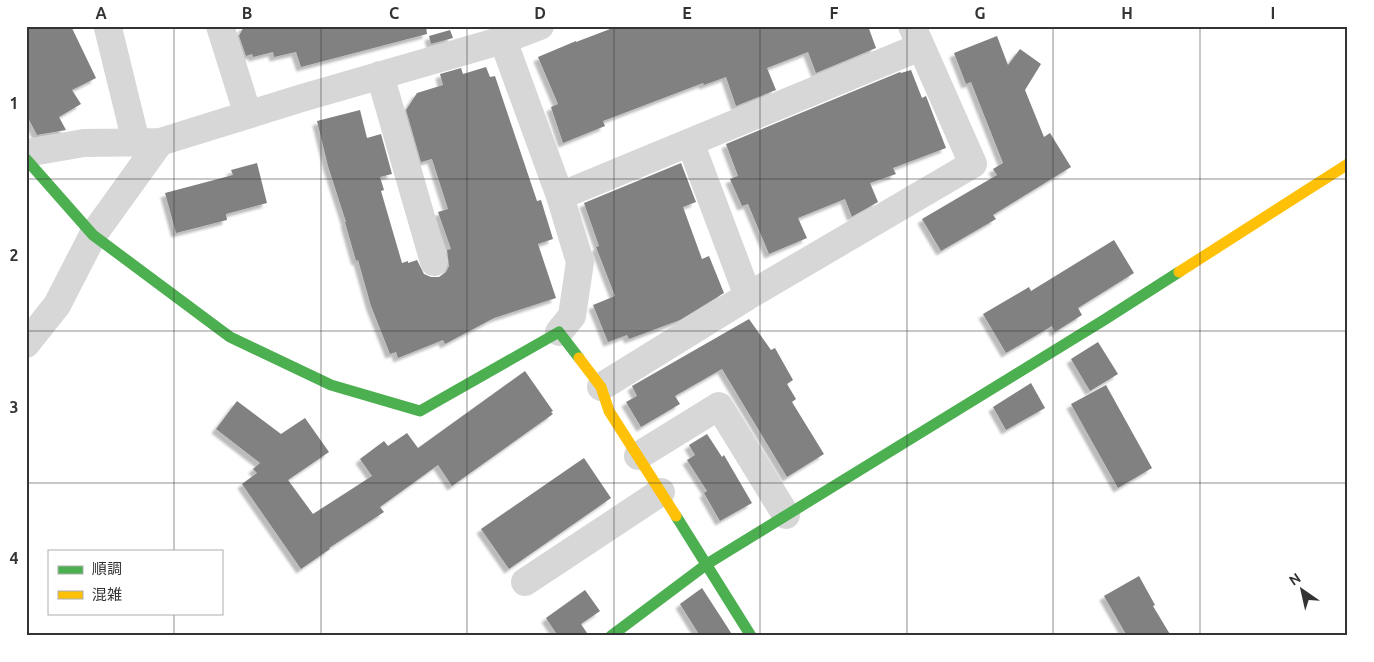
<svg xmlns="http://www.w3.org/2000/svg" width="1374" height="662" viewBox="0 0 1374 662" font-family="Ubuntu,'Noto Sans JP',sans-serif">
  <defs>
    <filter id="shadow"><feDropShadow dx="-4.5" dy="4.5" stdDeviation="1" flood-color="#0004"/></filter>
  </defs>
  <rect width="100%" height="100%" fill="#fff"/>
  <path fill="#818181" filter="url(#shadow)" d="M26 26H71L96 78 72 90 81 104 59 117 66 130 37 135 26 114Z
    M244 26H426L427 34 301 67 296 52 274 57 273 52 253 57 252 54 246 56 239 36Z
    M618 26H868L876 48 816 73 808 52 767 68 776 90 736 106 726 77 704 85 703 83 603 121 605 126 563 143 551 107 558 104 538 57 576 41V42Z
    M450 30 453 38 431 44 429 36Z
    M997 36 1008 65 1020 49 1041 64 1025 90 1044 137 1050 133 1071 167 993 215 996 219 941 251 922 219 997 175 993 169 1003 163 971 82 966 84 954 53Z
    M486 67 490 77 495 76 537 201 541 200 553 239 538 244 556 298 494 318 445 344 443 340 398 358 396 352 390 354 371 306 358 260 356 261 345 222H346L328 166 317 121 360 110 367 138 381 134 392 174 380 177 384 190 381 191 402 263 408 261V263L417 260 424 274 431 277H439L446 272 449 266 447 250 451 249 438 212 448 209 432 159 421 162 406 110 417 93 443 85 440 74 461 68 463 74Z
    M911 70 922 98 926 96 946 148 893 168 896 174 870 183 878 202 853 216 852 217 845 199 798 218 807 238 769 254 748 204 742 206 730 179 738 176 726 144 900 72 901 73Z
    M257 163 267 203 226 214 227 220 176 233 165 193 233 175 231 170Z
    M681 163 696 202 683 207 702 259 709 256 724 293 680 320 629 339 627 335 608 342 593 305 615 296 596 247 599 246 584 203Z
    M1114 240 1134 273 1078 308 1082 315 1055 332 1052 326 1006 353 983 314 1029 287 1031 291Z
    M749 319 771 350 775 348 793 380 787 384 796 399 792 402 824 454 787 477 722 369 675 396 680 404 641 427 626 402 637 396 632 386Z
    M1098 342 1118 374 1090 391 1071 359Z
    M525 371 553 411 551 412 553 414 452 486 438 465 380 507 384 512 329 548 330 549 301 569 242 484 257 473 253 469 260 463 216 429 237 401 281 434 305 418 329 452 288 480 313 514 372 476 360 459 384 441 388 446 407 433 418 448Z
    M1031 383 1045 408 1006 430 993 407Z
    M1106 385 1152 468 1118 488 1071 404Z
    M707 434 722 457 724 455 752 503 720 521 704 493 707 491 687 460 695 455 689 445Z
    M584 458 611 498 509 569 481 529Z
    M1139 576 1155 605 1153 606 1171 636H1127L1104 596Z
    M702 588 726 625 733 636H700L680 604Z
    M585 590 600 611 581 624 589 636H558L546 618Z"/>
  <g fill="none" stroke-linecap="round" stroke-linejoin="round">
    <path stroke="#d7d7d7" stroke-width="28" d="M220 26 248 115
      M108 28 136 142
      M503 40 560 196 580 262 572 316 559 332
      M380 75 434 262
      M690 142 748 296
      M26 153 84 143 160 142
      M560 196 920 47
      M26 344 57 305 93 235 160 142 302 98 503 40 540 26
      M601 387 748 296 973 164 912 26
      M638 456 719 406 786 515
      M525 582 661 492"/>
    <path stroke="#4caf50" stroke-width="11" d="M26 159 93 235 230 337 331 385 420 411 559 332 579 358
      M676 516 751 636
      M611 636 707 564 1104 320 1179 272"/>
    <path stroke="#ffc107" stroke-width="11" d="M1179 272 1348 164
      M579 358 601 387 609 411 676 516"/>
  </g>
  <path fill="none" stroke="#333" stroke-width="1" stroke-opacity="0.55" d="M174 26V551M321 26V636M467 26V636M614 26V636M760 26V636M907 26V636M1053 26V636M1200 26V636M26 179H1348M26 331H1348M26 483H1348M174 613V636"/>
  <rect width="1374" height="662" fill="none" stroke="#ffffff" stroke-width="55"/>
  <rect x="48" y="550" width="175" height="65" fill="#ffffff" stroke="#adadad"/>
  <rect x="58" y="566" width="25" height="8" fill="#4caf50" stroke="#adadad"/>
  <text x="92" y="574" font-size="15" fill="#333333">順調</text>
  <rect x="58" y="591" width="25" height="8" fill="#ffc107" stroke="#adadad"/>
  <text x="92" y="600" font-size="15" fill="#333333">混雑</text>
  <g transform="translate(1302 590) rotate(326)" stroke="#ffffff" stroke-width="4" paint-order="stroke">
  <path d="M0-4L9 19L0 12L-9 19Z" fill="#333333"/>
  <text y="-8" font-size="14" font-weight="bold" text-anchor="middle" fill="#333333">N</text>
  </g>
  <rect x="28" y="28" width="1318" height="606" fill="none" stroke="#333" stroke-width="2"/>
  <g font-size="16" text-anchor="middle" font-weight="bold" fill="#333">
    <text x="101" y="19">A</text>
    <text x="247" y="19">B</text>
    <text x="394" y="19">C</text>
    <text x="540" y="19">D</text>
    <text x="687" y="19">E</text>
    <text x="834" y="19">F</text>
    <text x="980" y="19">G</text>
    <text x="1127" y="19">H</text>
    <text x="1273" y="19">I</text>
    <text x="14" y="109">1</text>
    <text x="14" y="261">2</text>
    <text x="14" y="413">3</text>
    <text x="14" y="564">4</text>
  </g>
</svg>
